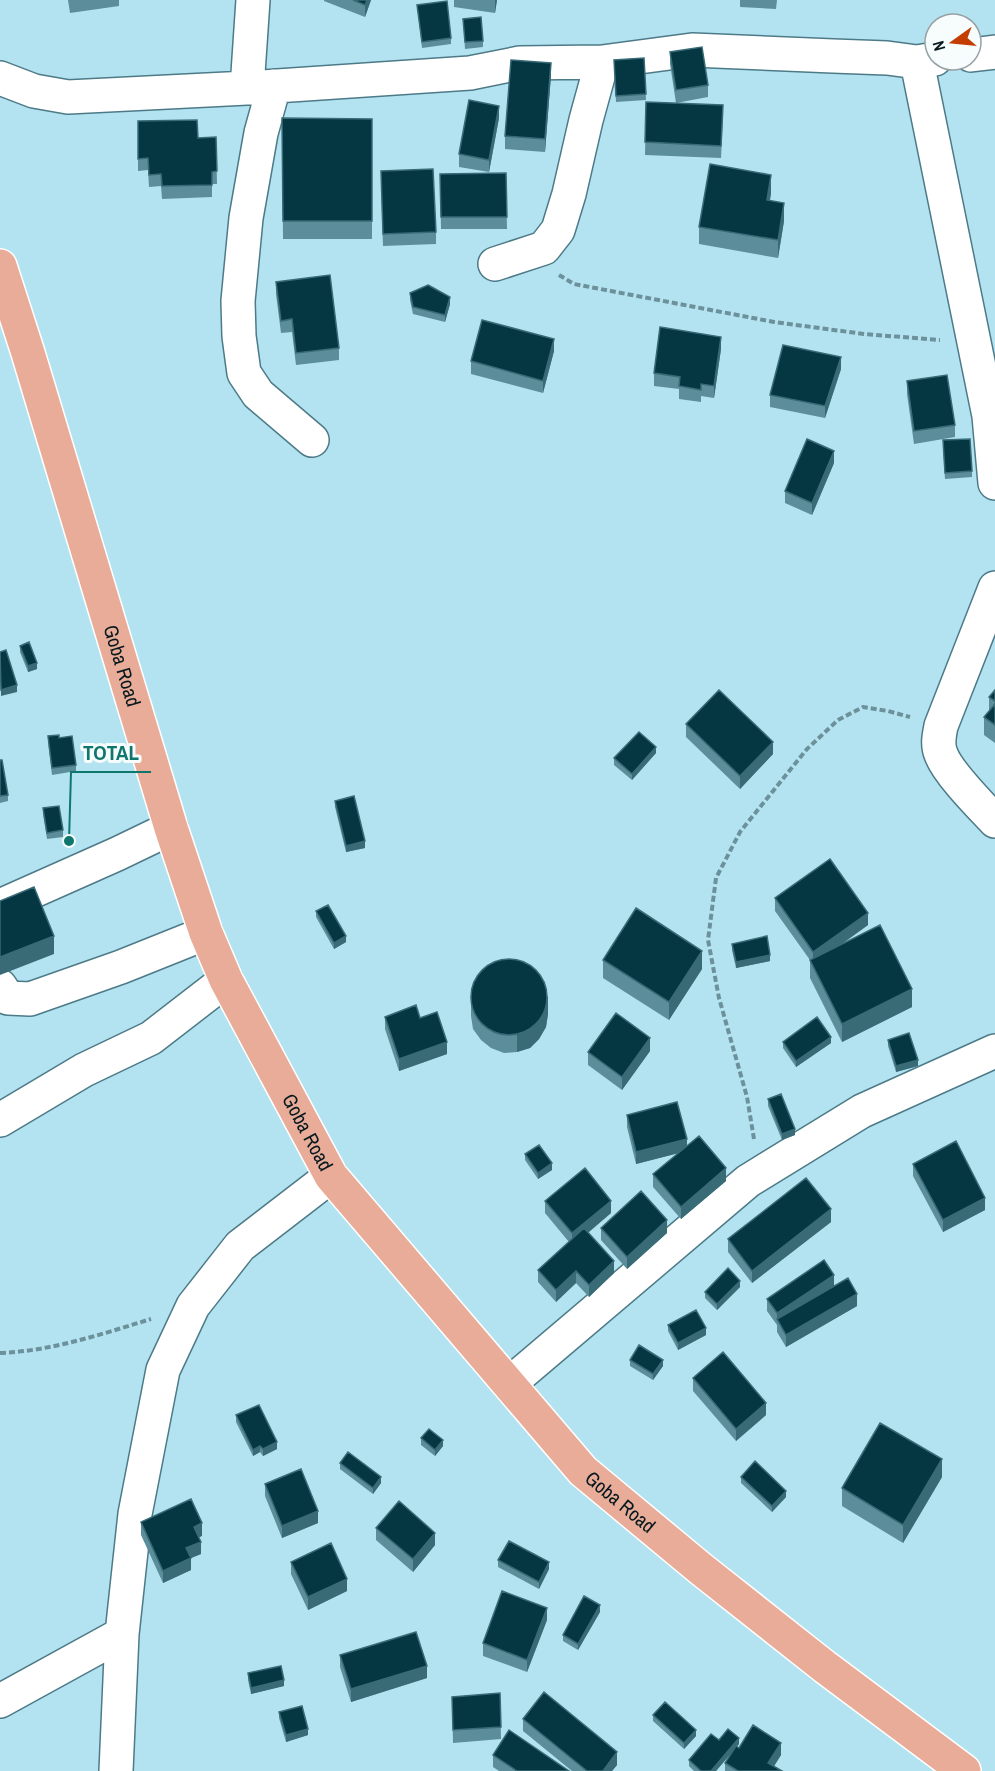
<svg xmlns="http://www.w3.org/2000/svg" width="995" height="1771" viewBox="0 0 995 1771" font-family="'Archivo Narrow',sans-serif">
  <rect width="100%" height="100%" fill="#b3e3f1"/>
  <g fill="none" stroke-linecap="round" stroke-linejoin="round">
    <defs>
      <path id="minor" d="M971 55 995 52
        M917 62 989 416 995 483
        M0 78 34 91 68 97 247 88 470 73 520 63 602 62 692 50 833 56 887 58 917 62 935 59
        M274 86 261 133 246 218 238 301 239 336 244 373 258 394 312 440
        M247 88 253 0
        M495 264 544 248 558 230 569 194 586 120 602 62
        M995 588 941 726C939 736 937 745 941 754 947 772 981 806 995 821
        M0 906 117 854 171 828
        M0 986 8 998 30 999 121 967 206 933
        M0 1120 84 1070 151 1038 226 980
        M509 1384 748 1181 862 1111 995 1051
        M0 1701 122 1634
        M116 1771 122 1634 135 1514 163 1370 193 1306 240 1246 331 1176"/>
      <g id="major">
        <path id="s1" d="M0 266 28 353 171 828 206 933 226 980 331 1176 583 1471 701 1569 825 1667 964 1771"/>
      </g>
    </defs>
    <use href="#minor" stroke="#4d7a87" stroke-width="36"/>
    <use href="#major" stroke="#fff" stroke-width="36"/>
    <path stroke="#6d919b" stroke-width="4" stroke-dasharray="6 3" stroke-linecap="butt" d="M559 275 574 284 774 322 864 334 940 340
      M754 1139 747 1097 719 998 708 940 716 878 740 832 807 749 838 720 863 707 888 711 910 717
      M0 1353C52 1351 102 1334 151 1319"/>
    <use href="#minor" stroke="#fff" stroke-width="33"/>
    <use href="#major" stroke="#e9ac99" stroke-width="33"/>
  </g>
  <path fill="#5c8d9a" d="M68 0H119V6L70 13Z
    M324 0H371L365 17 324 1Z
    M454 0H497L495 13 454 7Z
    M740 0H777L776 9 740 7Z
    M417 5 451 38V44L422 48Z
    M463 19 483 41V47L465 49Z
    M670 52 708 85V97L676 103 670 64Z
    M644 58 646 100 616 102 614 60Z
    M551 75 545 152 505 149V136Z
    M646 102 723 117 721 158 645 155Z
    M282 118 372 119V239H283Z
    M499 118 489 172 459 167V154Z
    M138 121 198 138 216 137 217 184H212V197L162 199 161 186 149 187 148 170 138 171Z
    M506 173 507 229H441L440 174Z
    M381 184 436 232V244L383 246Z
    M771 193 770 200 784 221 778 258 699 244V227Z
    M276 282 339 348V360L296 365 292 332 281 333 276 294Z
    M410 293 450 304 445 322 413 314 410 300Z
    M721 349 714 398 701 396V402L679 399V389L654 386V373Z
    M554 351 543 393 471 374V361Z
    M841 369 825 418 770 407V395Z
    M907 381 955 425V437L914 444 907 394Z
    M943 447 972 471V477L945 479Z
    M834 463 812 515 785 503V491Z
    M20 646 37 669 28 672 20 652Z
    M995 677V743L984 735V717L989 711V697L995 690Z
    M686 724 773 754 740 789 686 737Z
    M48 736 59 738 76 765V771L52 775 48 742Z
    M656 753 632 780 614 765V758Z
    M0 760 8 795V801L0 803Z
    M335 801 365 848 346 852 335 807Z
    M43 808 63 830V837L47 839 43 814Z
    M775 898 868 925 841 945 912 1007 842 1042 810 978V960L775 911Z
    M316 911 346 942 334 949 316 917Z
    M732 944 770 961 736 968 732 950Z
    M603 960 702 969 669 1020 603 978Z
    M471 998 548 1014 546 1027 539 1039 530 1048 517 1052 504 1053 491 1048 481 1040 473 1029 471 1016Z
    M385 1017 420 1018 447 1054 399 1071 385 1029Z
    M888 1040 918 1066 896 1072 888 1046Z
    M783 1042 831 1043 796 1067 783 1048Z
    M650 1051 622 1090 588 1065V1052Z
    M768 1099 795 1135 782 1140 768 1106Z
    M627 1115 687 1146 726 1181 681 1219 653 1187V1174L678 1153 636 1164 627 1127Z
    M525 1154 552 1170 538 1179 525 1160Z
    M913 1164 985 1210 943 1232 913 1176Z
    M545 1201 611 1213 588 1233 614 1273 589 1297 576 1283 556 1302 538 1282V1270L569 1242 545 1213Z
    M831 1222 752 1283 728 1252V1239Z
    M601 1228 667 1233 627 1269 601 1240Z
    M740 1287 717 1310 705 1298V1292Z
    M834 1287 857 1306 786 1347 777 1332V1325L767 1311V1299Z
    M668 1325 706 1335 678 1350 668 1331Z
    M630 1360 663 1366 653 1380 630 1366Z
    M693 1378 766 1415 736 1441 693 1391Z
    M236 1415 277 1449 263 1456 260 1452 253 1456 236 1422Z
    M421 1438 443 1446 435 1456 421 1445Z
    M340 1463 381 1483 373 1494 340 1469Z
    M741 1477 786 1497 772 1512 741 1483Z
    M942 1477 903 1543 842 1506V1488Z
    M265 1484 318 1523 282 1538 265 1496Z
    M141 1522 202 1536 199 1537 201 1554 191 1558V1570L163 1583 141 1535Z
    M376 1528 435 1545 413 1572 376 1540Z
    M498 1560 549 1569 539 1589 498 1567Z
    M291 1562 347 1591 308 1610 291 1574Z
    M600 1612 578 1650 563 1641V1635Z
    M547 1620 527 1672 483 1656V1643Z
    M340 1655 427 1678 351 1702 340 1667Z
    M248 1673 284 1686 251 1694 248 1680Z
    M500 1693 501 1739 453 1743 452 1697Z
    M279 1712 308 1735 286 1742 279 1718Z
    M653 1715 696 1736 684 1749 653 1721Z
    M523 1719 617 1765 612 1771H572L523 1731Z
    M719 1740 739 1744 737 1746 739 1748 781 1755 774 1766 782 1771H725V1763L732 1752 716 1771H694L689 1766V1760Z
    M493 1755 569 1771H499L493 1767Z"/>
  <path fill="#396b77" d="M367 0H371L365 17V5Z
    M495 0H497L495 13Z
    M551 63V75L545 152V139Z
    M499 106V118L489 172V160Z
    M771 175V193L767 218V200Z
    M784 203V221L778 258V240Z
    M450 297V304L445 322V315Z
    M721 337V349L714 398V386Z
    M554 339V351L543 393V381Z
    M841 357V369L825 418V406Z
    M834 451V463L812 515V503Z
    M37 663V669L28 672V666Z
    M17 685V692L1 696V690Z
    M773 742V754L740 789V776Z
    M656 747V753L632 780V774Z
    M365 841V848L346 852V846Z
    M868 913V925L813 964V952Z
    M54 936V954L0 975V957Z
    M346 936V942L334 949V943Z
    M702 951V969L669 1020V1002Z
    M770 955V961L736 968V962Z
    M912 989V1007L842 1042V1024Z
    M548 996V1014L546 1027 539 1039 530 1048 517 1052V1035Z
    M831 1037V1043L796 1067V1061Z
    M650 1038V1051L622 1090V1077Z
    M447 1042V1054L399 1071V1059Z
    M918 1060V1066L896 1072V1066Z
    M795 1129V1135L782 1140V1134Z
    M687 1139V1151L636 1164V1152Z
    M552 1163V1170L538 1179V1173Z
    M726 1168V1181L681 1219V1207Z
    M985 1198V1210L943 1232V1220Z
    M611 1201V1213L572 1246V1233Z
    M831 1209V1222L752 1283V1271Z
    M667 1220V1233L627 1269V1257Z
    M614 1261V1273L589 1297V1285Z
    M576 1271V1283L556 1302V1290Z
    M834 1275V1287L777 1319V1313Z
    M740 1281V1287L717 1310V1304Z
    M857 1294V1306L786 1347V1335Z
    M706 1328V1335L678 1350V1343Z
    M663 1360V1366L653 1380V1374Z
    M766 1403V1415L736 1441V1429Z
    M443 1440V1446L435 1456V1450Z
    M277 1442V1449L263 1456V1449Z
    M260 1446V1452L253 1456V1450Z
    M942 1459V1477L903 1543V1525Z
    M381 1477V1483L373 1494V1488Z
    M786 1491V1497L772 1512V1506Z
    M318 1511V1523L282 1538V1526Z
    M202 1523V1536L194 1539V1527Z
    M435 1533V1545L413 1572V1559Z
    M201 1542V1554L191 1558V1570L163 1583V1571L186 1548Z
    M549 1562V1569L539 1589V1582Z
    M347 1579V1591L308 1610V1597Z
    M600 1605V1612L578 1650V1644Z
    M547 1608V1620L527 1672V1660Z
    M427 1666V1678L351 1702V1689Z
    M284 1680V1686L251 1694V1688Z
    M308 1729V1735L286 1742V1735Z
    M696 1730V1736L684 1749V1743Z
    M739 1738V1744L716 1771H711Z
    M781 1743V1755L771 1771 768 1763Z
    M617 1752V1765L612 1771H603Z"/>
  <path fill="#053743" stroke="#396b77" stroke-width="1.5" d="M353 0H367L365 5Z
    M447 1 451 38 422 42 417 5Z
    M481 17 483 41 465 42 463 19Z
    M702 47 708 85 676 90 670 52Z
    M644 58 646 94 616 96 614 60Z
    M511 60 551 63 545 139 505 136Z
    M469 100 499 106 489 160 459 154Z
    M646 102 723 105 721 146 645 142Z
    M282 118 372 119V221H283Z
    M197 120 198 138 216 137 217 171 212 172V185L162 186 161 174 149 175 148 158 138 159V121Z
    M710 164 771 175 767 200 784 203 778 240 699 227Z
    M433 169 436 232 383 234 381 171Z
    M506 173 507 217H441L440 174Z
    M330 275 339 348 296 353 292 319 281 321 276 282Z
    M428 285 450 297 445 315 413 307 410 293Z
    M482 320 554 339 543 381 471 361Z
    M660 327 721 337 714 386 701 384V390L679 386 680 377 654 373Z
    M783 345 841 357 825 406 770 395Z
    M947 375 955 425 914 431 907 381Z
    M807 439 834 451 812 503 785 491Z
    M970 439 972 471 945 473 943 440Z
    M29 642 37 663 28 666 20 646Z
    M6 650 17 685 1 690 0 652Z
    M719 690 773 742 740 776 686 724Z
    M995 690V701L989 697Z
    M995 704V725L984 717Z
    M639 732 656 747 632 774 614 758Z
    M59 735V738L72 736 76 765 52 768 48 736Z
    M0 760H2L8 795 0 796Z
    M354 796 365 841 346 846 335 801Z
    M59 806 63 830 47 833 43 808Z
    M830 859 868 913 813 952 775 898Z
    M34 887 54 936 0 957V901Z
    M328 905 346 936 334 943 316 911Z
    M636 908 702 951 669 1002 603 960Z
    M880 925 912 989 842 1024 810 960Z
    M767 936 770 955 736 962 732 944Z
    M471 997a38 38 0 1 1 76 0a38 38 0 1 1-76 0Z
    M416 1005 420 1018 437 1012 447 1042 399 1059 385 1017Z
    M616 1013 650 1038 622 1077 588 1052Z
    M817 1017 831 1037 796 1061 783 1042Z
    M909 1033 918 1060 896 1066 888 1040Z
    M781 1094 795 1129 782 1134 768 1099Z
    M677 1102 687 1139 636 1152 627 1115Z
    M699 1136 726 1168 681 1207 653 1174Z
    M956 1141 985 1198 943 1220 913 1164Z
    M539 1145 552 1163 538 1173 525 1154Z
    M585 1168 611 1201 572 1233 545 1201Z
    M806 1178 831 1209 752 1271 728 1239Z
    M641 1191 667 1220 627 1257 601 1228Z
    M584 1228 614 1261 589 1285 576 1271 556 1290 538 1270Z
    M824 1260 834 1275 777 1313 767 1299Z
    M728 1268 740 1281 717 1304 705 1292Z
    M848 1278 857 1294 786 1335 777 1319Z
    M696 1310 706 1328 678 1343 668 1325Z
    M639 1345 663 1360 653 1374 630 1360Z
    M723 1352 766 1403 736 1429 693 1378Z
    M259 1405 277 1442 263 1449 260 1446 253 1450 236 1415Z
    M880 1423 942 1459 903 1525 842 1488Z
    M429 1429 443 1440 435 1450 421 1438Z
    M348 1452 381 1477 373 1488 340 1463Z
    M755 1461 786 1491 772 1506 741 1477Z
    M301 1469 318 1511 282 1526 265 1484Z
    M191 1499 202 1523 194 1527 201 1542 186 1548 191 1558 163 1571 141 1522Z
    M399 1501 435 1533 413 1559 376 1528Z
    M509 1541 549 1562 539 1582 498 1560Z
    M331 1543 347 1579 308 1597 291 1562Z
    M502 1591 547 1608 527 1660 483 1643Z
    M584 1596 600 1605 578 1644 563 1635Z
    M416 1632 427 1666 351 1689 340 1655Z
    M281 1666 284 1680 251 1688 248 1673Z
    M544 1692 617 1752 603 1771H587L523 1719Z
    M500 1693 501 1727 453 1730 452 1697Z
    M665 1702 696 1730 684 1743 653 1715Z
    M302 1706 308 1729 286 1735 279 1712Z
    M753 1725 781 1743 768 1763 782 1771H738L725 1763 736 1746 739 1748Z
    M728 1729 739 1738 711 1771H701L689 1760 711 1734 719 1740Z
    M509 1730 569 1771H517L493 1755Z"/>
  <g text-anchor="middle" stroke-width="6" stroke-linejoin="round" paint-order="stroke">
    <g font-size="20" fill="#07191e" stroke="#f7fcfd">
      <text dy="7" stroke="none"><textPath href="#s1" startOffset="418">Goba Road</textPath></text>
      <text dy="7" stroke="none"><textPath href="#s1" startOffset="922">Goba Road</textPath></text>
      <text dy="7" stroke="none"><textPath href="#s1" startOffset="1408">Goba Road</textPath></text>
    </g>
  </g>
  <path fill="none" stroke="#0f766e" stroke-width="2" d="M69 841L71 772H151"/>
  <circle fill="#0f766e" stroke="#f7fcfd" stroke-width="2" cx="69" cy="841" r="6"/>
  <g font-size="21" text-anchor="middle" font-weight="bold" fill="#0f766e" stroke="#f7fcfd" stroke-width="6" stroke-linejoin="round" paint-order="stroke">
    <text x="111" y="760">TOTAL</text>
  </g>
  <g transform="translate(953 42) rotate(255)"><circle r="28" fill="#f7fcfd" stroke="#97a1a4" stroke-width="1.5"/>
  <path d="M0-4.5L10 22L0 15L-10 22Z" fill="#c33c00"/>
  <text y="-9" font-size="16" font-weight="bold" text-anchor="middle" fill="#07191e">N</text>
  </g>
</svg>
